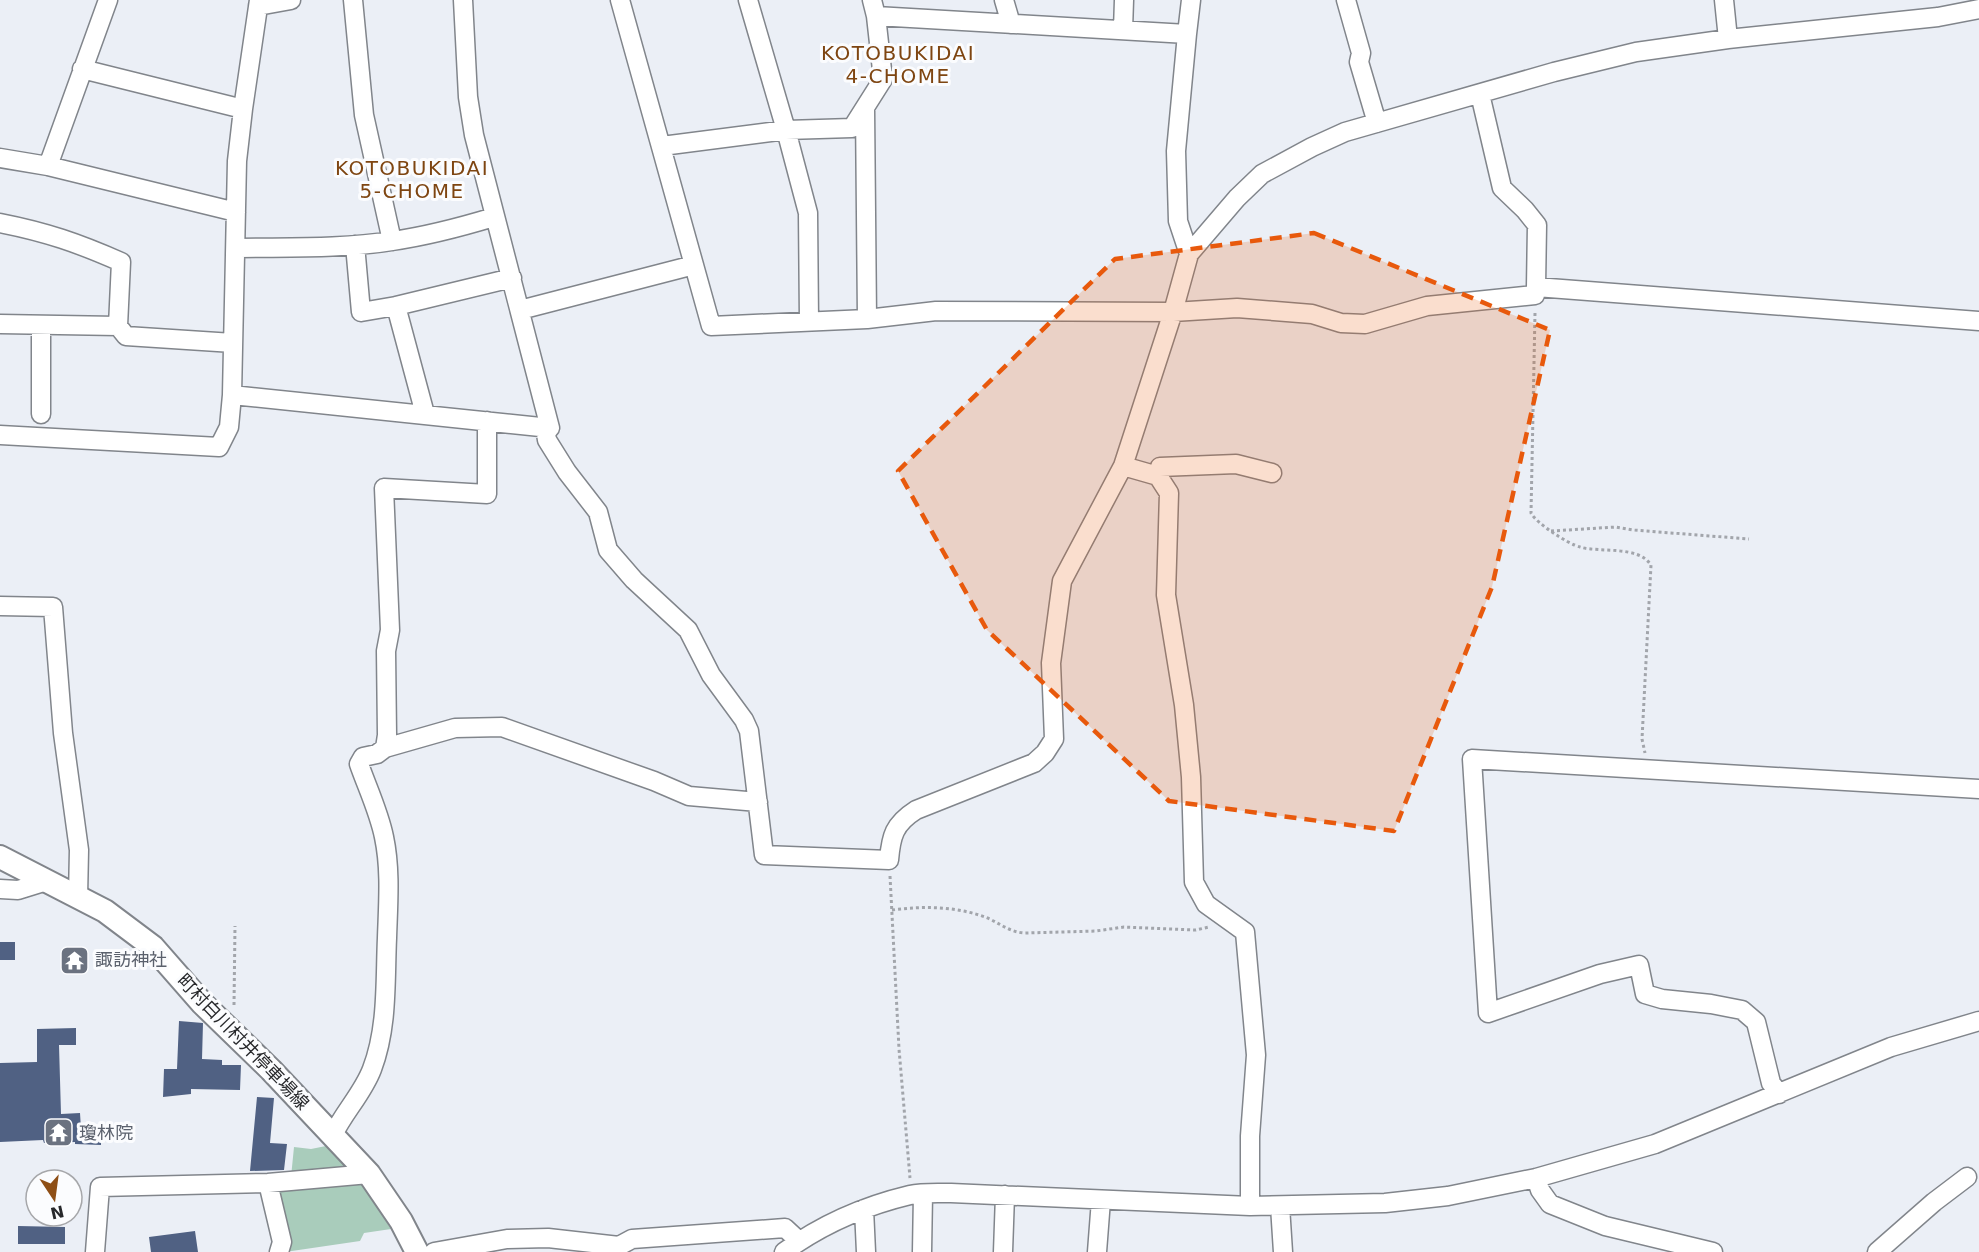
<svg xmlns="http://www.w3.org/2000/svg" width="1979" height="1252" viewBox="0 0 1979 1252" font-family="'DejaVu Sans','Noto Sans JP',sans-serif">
  <rect width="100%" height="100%" fill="#ebeff6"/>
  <path fill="#a9ccbb" d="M326 1146 352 1171 291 1177 294 1147 311 1149Z
    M360 1180 391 1229 364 1233 360 1241 285 1252 277 1187Z"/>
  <path fill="#506183" d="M0 942H15V960H0Z
    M179 1021 203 1023 202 1059 222 1060V1065H241L240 1090 191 1089V1094L163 1097 164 1069H177Z
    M76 1028V1045H59L61 1114 80 1113 81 1129 101 1130V1145L75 1144V1142L44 1143 43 1140 0 1142V1063L37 1062V1029Z
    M257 1097 274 1098 270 1143 287 1144 284 1170 250 1171Z
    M18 1226 65 1227V1244H18Z
    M195 1231 198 1252H151L149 1237Z"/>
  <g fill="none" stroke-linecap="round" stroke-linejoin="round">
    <defs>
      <path id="minor" d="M353 0 364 115 392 241
        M620 0 711 326 867 319 936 311 1173 312 1237 308 1312 314 1341 323 1365 324 1427 306 1535 295
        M748 0 786 130 808 213 809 321
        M1004 0 1011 24
        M1346 0 1361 53 1359 62 1377 123
        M1724 0 1728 39
        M258 6 291 0
        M876 16 1187 34 1176 151 1178 221 1189 254
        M1123 30 1124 0
        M1187 34 1191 0
        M82 69 243 109
        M1480 94 1502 188 1525 210 1537 225 1536 287 1979 321
        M865 108 867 319
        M662 146 786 130 852 128 883 79 876 16 872 0
        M0 158 48 166 236 212
        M48 166 108 0
        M0 223C46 232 78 243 121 262L118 326
        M355 245 361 312 396 306 425 414
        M236 248C288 247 341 249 392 241 427 236 461 227 494 217
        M396 306 512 278
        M520 310 694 265
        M0 324 118 326 126 336 233 343
        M232 395 550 428 474 135 468 97 463 0
        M41 414V325
        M545 427 547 440 567 472 598 512 608 550 634 580 688 630 711 675 744 720 749 731 764 855 889 860C891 836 894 824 916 810L1034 763 1045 753 1054 739 1051 663 1062 581 1123 466 1173 312 1189 254 1237 198 1262 174 1312 147 1345 132 1554 72 1636 52 1728 39 1938 17 1979 9
        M0 435 219 447 229 427 232 395 237 161 243 109 259 0
        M1123 466 1158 476 1169 493 1166 595 1184 705 1191 777 1194 882 1206 904 1245 932 1256 1055 1250 1136V1206
        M1158 476 1160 467 1236 464 1272 473
        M0 606 53 607 63 733 79 850 78 897
        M385 748 455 728 502 727 654 781 689 796 758 802
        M0 889 18 890 47 881
        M1779 1094 1771 1083 1756 1022 1742 1010 1711 1004 1662 999 1645 994 1639 965 1600 974 1488 1013 1472 759 1979 789
        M333 1135C344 1112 363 1093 372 1069 388 1027 385 981 387 938 388 905 391 870 384 837 379 812 367 787 359 764L363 757 377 754 385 748 387 735 386 651 390 630 384 488 487 494V421
        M1536 1178 1540 1190 1550 1204 1605 1226 1713 1252
        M268 1183 282 1242 279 1252
        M1280 1206 1283 1252
        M864 1209 866 1252
        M95 1252 100 1187 268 1183 369 1174
        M434 1252 507 1239 548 1238 619 1246 632 1239 785 1228 799 1241
        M784 1252C821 1225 864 1206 910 1195 923 1192 938 1193 951 1193L1250 1206 1385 1203 1448 1196 1536 1178 1655 1144 1891 1047 1979 1021
        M922 1252 923 1194
        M1003 1252 1005 1195
        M1097 1252 1101 1200
        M1877 1252 1934 1202 1967 1177"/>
      <path id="major" d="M0 857 105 911 153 947 202 1003 271 1070 369 1174 401 1221 417 1252"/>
    </defs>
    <use href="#minor" stroke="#81858b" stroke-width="21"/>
    <use href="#major" stroke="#81858b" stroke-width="26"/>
    <path stroke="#a2a5ab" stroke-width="3" stroke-dasharray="3 3" stroke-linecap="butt" d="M1535 313 1531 513C1536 523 1568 544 1580 547 1600 553 1638 545 1651 565L1642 739 1645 753
      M1551 531 1616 527 1633 530 1749 539
      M890 876 899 1049 910 1178
      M892 910C924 906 954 906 985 917 998 922 1009 932 1024 933L1096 931 1124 927 1196 930 1209 927
      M234 1005 235 926"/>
    <use href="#minor" stroke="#fff" stroke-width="18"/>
    <use href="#major" stroke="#fff" stroke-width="22"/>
  </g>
  <path fill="#e8590c" fill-opacity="0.2" stroke="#e8590c" stroke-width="4.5" stroke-dasharray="12 8" stroke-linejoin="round" d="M1314 233 1550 330 1492 587 1394 831 1169 801 987 630 898 471 1115 259Z"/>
  <defs>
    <symbol id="temple-square" viewBox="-11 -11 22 22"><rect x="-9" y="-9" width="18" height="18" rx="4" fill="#6b7280" stroke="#fbfcfe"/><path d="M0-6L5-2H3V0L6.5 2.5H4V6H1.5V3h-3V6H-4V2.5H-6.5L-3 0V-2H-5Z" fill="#fff"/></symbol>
  </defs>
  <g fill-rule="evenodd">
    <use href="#temple-square" x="58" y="944" width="33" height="33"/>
    <use href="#temple-square" x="42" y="1116" width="33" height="33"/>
  </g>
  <g text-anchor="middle" stroke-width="6" stroke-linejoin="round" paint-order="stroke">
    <g font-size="18" fill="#5b616d" stroke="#fbfcfe" text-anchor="start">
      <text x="95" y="966">諏訪神社</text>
      <text x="79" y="1139">瓊林院</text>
    </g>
    <g font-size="18" fill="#27282b" stroke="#fbfcfe">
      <text transform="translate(243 1042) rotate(46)" y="6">町村白川村井停車場線</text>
    </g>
    <g font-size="20" letter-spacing="1.5" fill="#7e4511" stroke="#fbfcfe">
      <text x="898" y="60">KOTOBUKIDAI<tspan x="898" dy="23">4-CHOME</tspan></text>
      <text x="412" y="175">KOTOBUKIDAI<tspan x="412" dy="23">5-CHOME</tspan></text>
    </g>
  </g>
  <g transform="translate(54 1198) rotate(167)"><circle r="28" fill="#fbfcfe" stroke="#a6a7aa" stroke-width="1.5"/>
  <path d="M0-4.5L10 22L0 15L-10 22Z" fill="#8e4f16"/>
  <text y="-9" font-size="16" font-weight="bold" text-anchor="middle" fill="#27282b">N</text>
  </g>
</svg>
